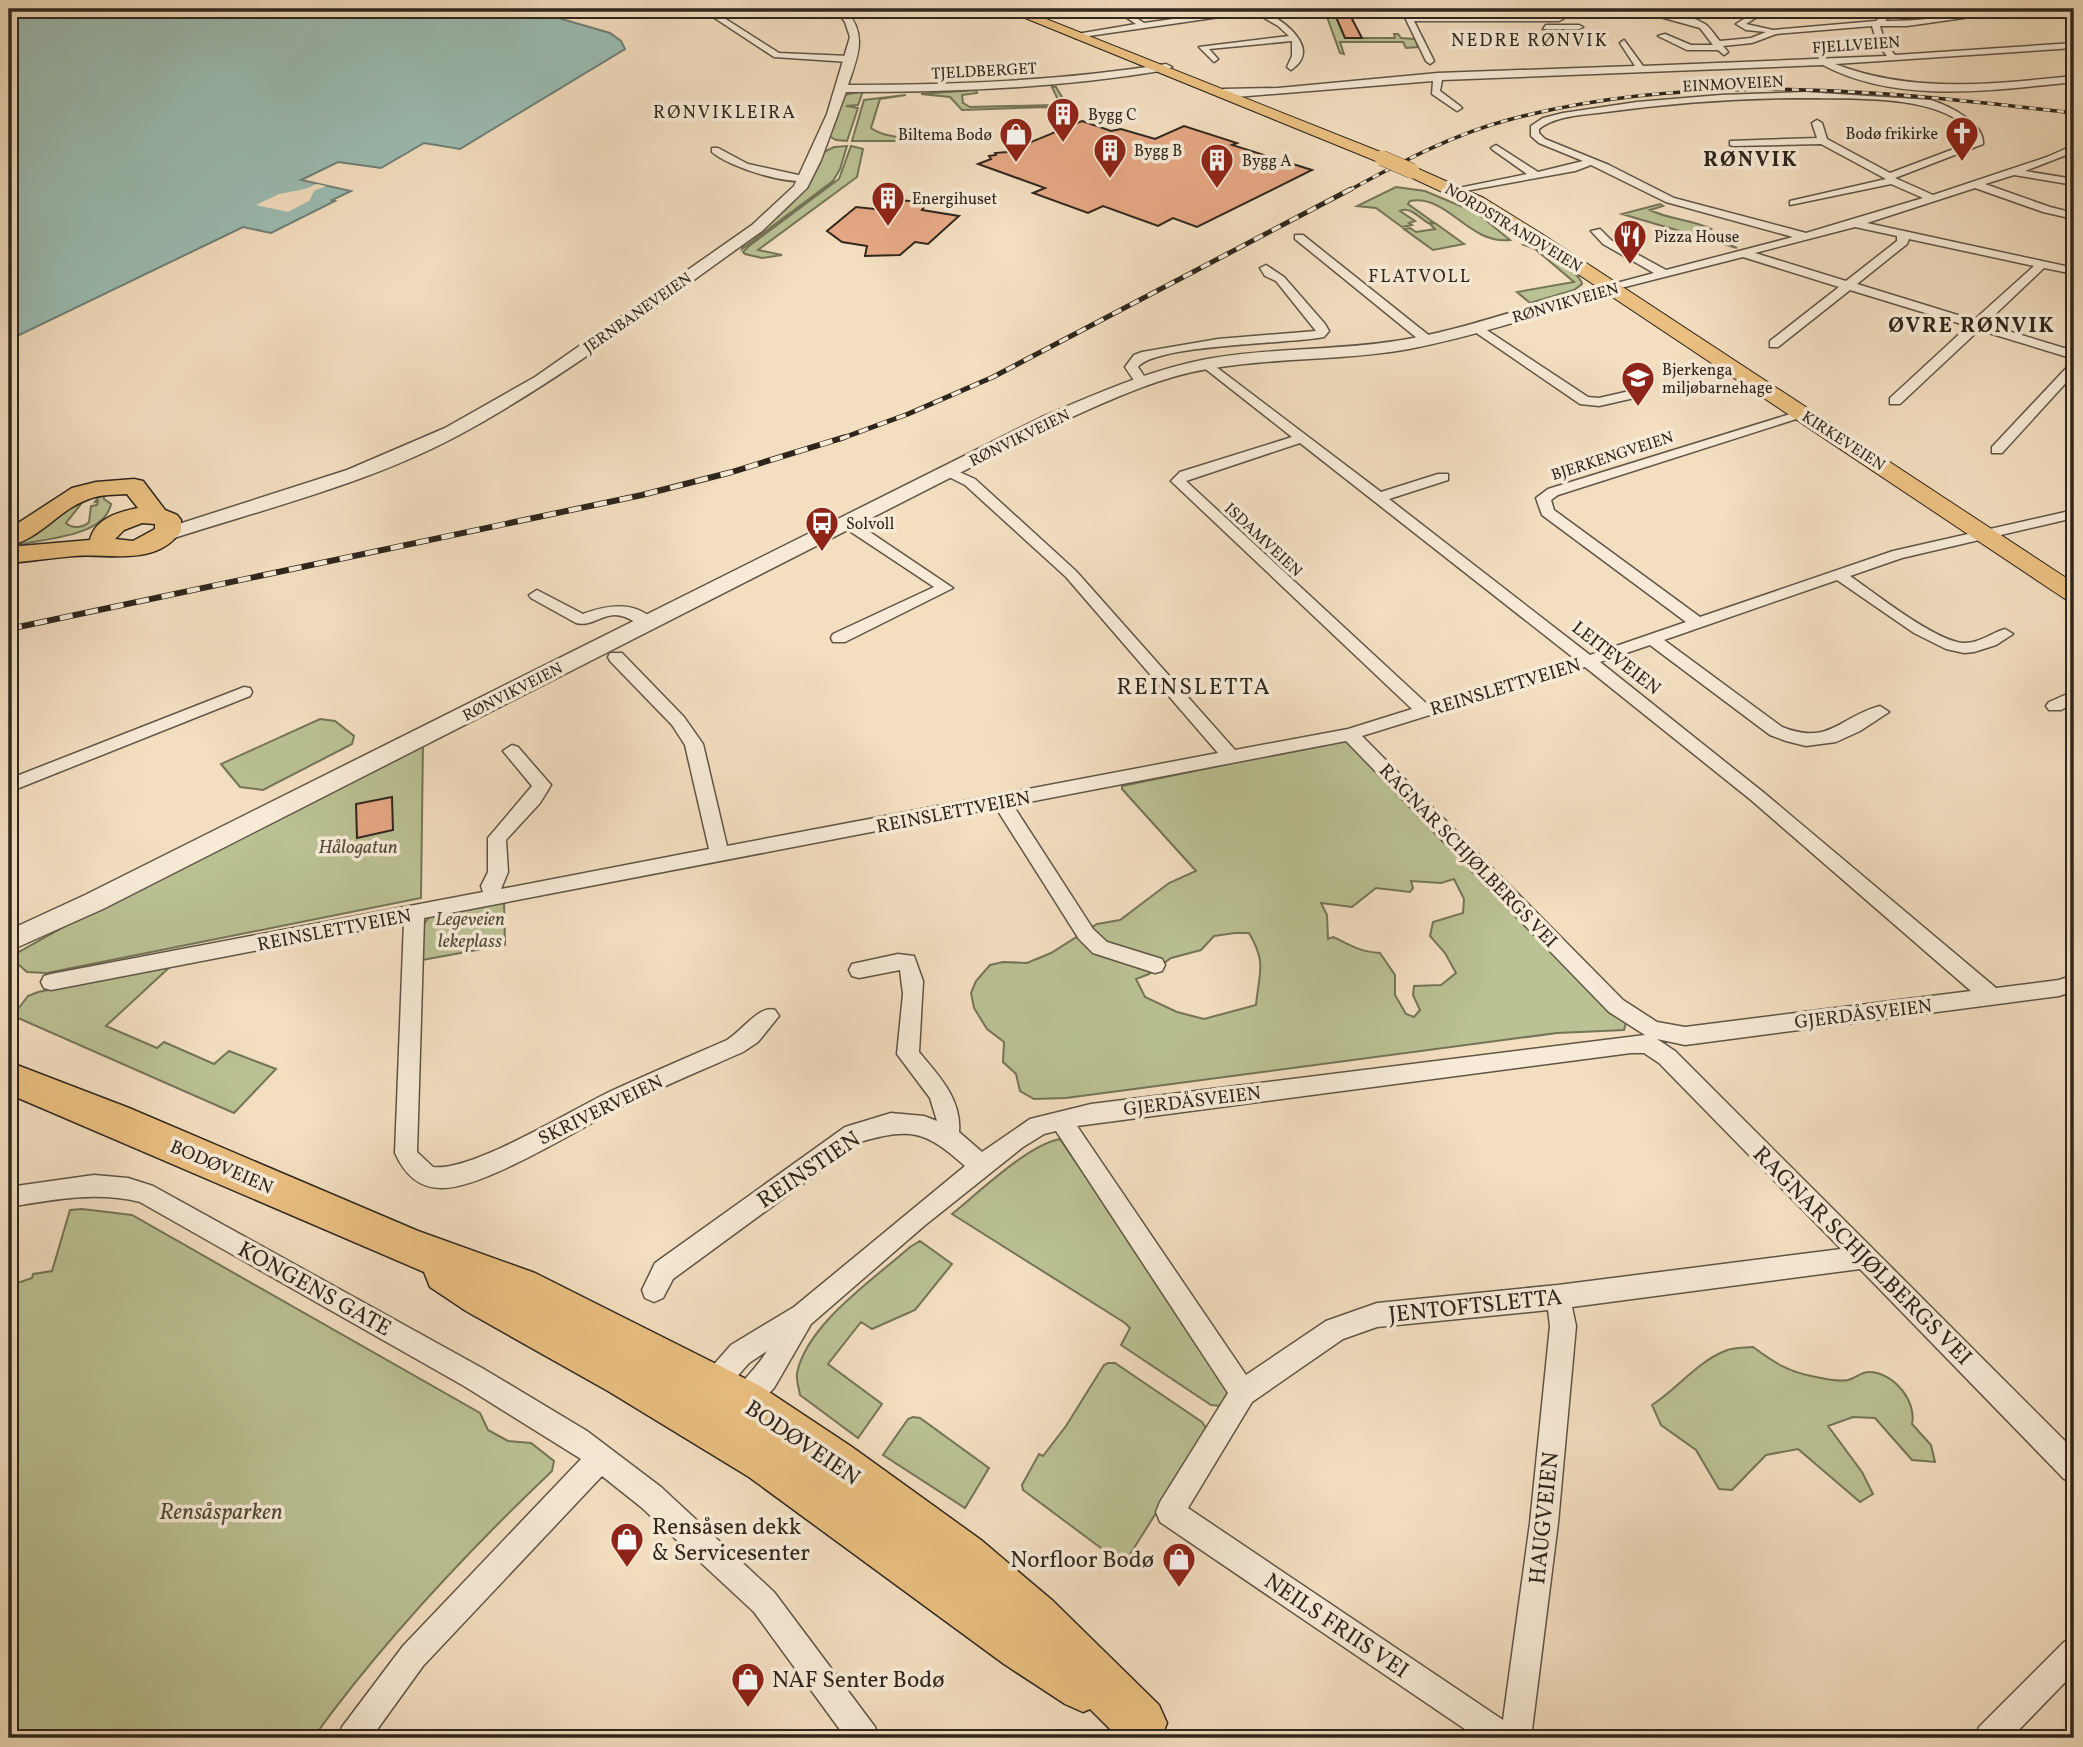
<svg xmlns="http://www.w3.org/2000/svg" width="2083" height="1747" viewBox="0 0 2083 1747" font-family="Vollkorn,serif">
  <rect width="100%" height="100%" fill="#f3dec0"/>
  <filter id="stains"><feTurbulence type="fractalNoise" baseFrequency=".00286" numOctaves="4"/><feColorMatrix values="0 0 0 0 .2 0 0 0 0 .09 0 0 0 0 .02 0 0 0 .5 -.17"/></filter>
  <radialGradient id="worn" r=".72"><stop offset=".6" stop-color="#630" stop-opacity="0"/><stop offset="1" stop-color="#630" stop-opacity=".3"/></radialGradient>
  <path fill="#bac193" stroke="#747458" stroke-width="2" fill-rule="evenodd" d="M1356 11 1357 14 1383 16H1336L1345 38H1395L1394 34H1398L1401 38 1415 39 1418 47 1406 48 1403 42H1340L1344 54 1340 53 1327 17Z
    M1052 87H1056L1068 107 1048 110 1047 107 962 110 950 97 921 94 976 90 977 93 962 95 963 103 970 107 1054 105 1059 102Z
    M863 91 858 105 846 106 858 108 847 141 836 140 829 136 844 95Z
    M906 95 880 99 871 128C884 138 901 135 905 141H852L864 100Z
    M847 146 840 169 833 181 742 249 744 243C781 215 806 196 824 152L834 147Z
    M851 146 863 149 857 177 758 250 782 255 762 258 745 254 743 252 749 246 839 179Z
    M1396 187 1425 191 1477 213 1510 240C1469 245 1448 194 1410 201L1408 204 1433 222 1428 223C1419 217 1409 206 1400 211L1415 221 1409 223 1412 225 1402 227 1376 208 1357 206Z
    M1660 204 1663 206 1650 210C1670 220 1691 219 1711 229L1702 233 1737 248 1622 214Z
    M1435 223 1464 244 1433 250 1404 229 1410 228 1416 232 1435 229 1430 224Z
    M1529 244C1541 246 1580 273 1582 284L1574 290 1530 303 1517 292 1574 282 1535 249 1524 245Z
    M99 496H104V499L111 504C103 540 36 538 9 547V542C36 535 59 510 85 499L66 523C72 529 83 528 89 522L91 506 97 505 98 501 95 502Z
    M320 719 335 721 354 736 352 744 263 790 240 787 221 764Z
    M1349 739 1627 1019 1624 1030 1557 1033 1066 1098 1034 1099 1020 1091 1016 1074 1003 1062 1004 1042 987 1029 974 1008 971 993 976 981 990 965 1003 962 1027 963 1051 953 1097 924 1120 920 1169 883 1196 871 1122 789V786ZM1454 879 1464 899 1463 913 1433 922 1430 936 1445 953 1456 973 1441 985 1414 986 1413 995 1420 1010 1414 1017 1406 1014 1395 995V975L1380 953C1357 951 1353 946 1333 937L1328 939 1327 915 1321 903 1352 907 1376 888 1410 892 1413 888 1411 881 1441 883ZM1235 933H1249C1267 963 1259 973 1256 1005L1204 1019 1177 1012 1145 997 1136 979 1149 974 1171 958 1201 950 1214 936Z
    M423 742 421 898 47 973 27 972 10 957 103 905Z
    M504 900 505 945 422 960 424 924 430 916Z
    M173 964 106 1026 157 1048 164 1042 214 1064 229 1051 276 1069 234 1113 18 1018 15 1013 28 996 38 992Z
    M1060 1139 1224 1379 1228 1394 1221 1406 1211 1405 1121 1345 1130 1328 1125 1323 952 1214C978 1193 1029 1144 1060 1139Z
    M82 1209 132 1215 480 1413 488 1430 508 1441 531 1443 554 1461 552 1471C465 1554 383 1641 313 1738H9V1286L32 1278 33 1274 52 1271 70 1210Z
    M920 1241 952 1264 915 1310 872 1329 861 1322 828 1364 882 1404 858 1438 800 1395C799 1388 796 1380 797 1373 807 1324 874 1279 910 1247Z
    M1753 1347C1775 1363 1788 1372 1816 1377 1825 1379 1839 1382 1848 1380 1855 1378 1862 1372 1869 1372 1894 1372 1917 1402 1912 1424L1931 1445 1935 1462 1912 1460 1875 1418 1853 1417 1828 1426 1862 1472 1873 1494 1860 1502 1798 1449 1766 1455 1732 1490 1719 1489 1696 1450 1661 1425 1652 1405C1677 1389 1697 1362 1725 1351 1733 1347 1744 1348 1753 1347Z
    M1108 1363H1115L1202 1422 1206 1428 1205 1435 1129 1556 1117 1560 1023 1490 1022 1485 1039 1454 1043 1456 1066 1426 1104 1365Z
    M913 1417 920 1418 989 1468 965 1508 883 1455 908 1419Z"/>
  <path fill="#9bbcb2" stroke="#6f8076" stroke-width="2" d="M9 9H527L610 33 621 41 625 49 460 149 424 143 381 168 338 162 301 180 351 191 332 200 335 201 271 233 243 227 9 340Z"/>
  <path fill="#f3dec0" d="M317 184 326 186 314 191 309 201 288 212 256 205 279 194 305 189Z"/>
  <path fill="#e7a885" stroke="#2e261d" stroke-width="2" d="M1336 17H1351L1362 38H1345Z
    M1082 121 1111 131 1121 129 1155 139 1184 126 1237 143 1232 145 1312 170 1197 227 1173 218 1158 226 1103 206 1088 213 1033 193 1045 188 978 164 991 159 989 156 996 155 995 153 1007 152Z
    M891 199 927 203 922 210 959 216 928 244 915 242 900 255 865 256 867 246 842 242 827 231 856 207 884 210Z
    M392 797 393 830 357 838 356 804Z"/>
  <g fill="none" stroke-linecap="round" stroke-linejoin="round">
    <defs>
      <path id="minor" d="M701 9H710L779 53 849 56 853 59 849 62 774 57Z
        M1114 9H1123L1144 23 1245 9H1265L1264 11C1283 20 1323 49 1291 70L1287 67 1292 56V41L1209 49 1218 59 1214 62 1199 47 1289 36 1278 26 1254 12 1075 38 1071 35 1136 24Z
        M1401 9H1407L1411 17H1559L1563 19 1559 21H1414L1434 61 1430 64 1426 61Z
        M1631 9C1653 8 1685 12 1705 24 1710 27 1715 36 1720 41L1751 38 1766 32 1746 30 1736 24 1760 9 1768 10 1746 24 1773 30 1876 21 1889 9H1897L1885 21C1933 22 1979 9 2027 9L1907 26H1880L1885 43 1895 55 2074 43V48L1835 64C1913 94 1993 84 2074 76V82C1993 90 1898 105 1823 65L1442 80 1440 91 1460 106 1462 108 1457 111 1432 94 1433 81 1224 98 1219 95 1223 89 1278 88 1438 73 1635 66 1620 43 1624 40 1643 66 1887 56 1877 43 1872 26 1776 34 1752 43 1723 46 1728 52 1724 55 1718 50H1687L1658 36 1665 34 1691 45H1713L1700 28Z
        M2057 9H2074V13L2058 11Z
        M1546 25H1579L1583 27 1579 29H1543Z
        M1805 92 1931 100C1949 106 1985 123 1983 144L1895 178 1933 195 2047 157 2074 145V152L2025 171 2074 179V185L2014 175 1985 184 2050 207 2074 213V219L2043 212 1975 188 1867 223 2074 268V274L2044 268 1985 324 2074 351V359L1979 330 1900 404H1890V398L1968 326 1850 290 1778 347H1770V341L1839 287 1743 257 1613 290 1609 289V285L1654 273 1603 244 1591 231 1600 229 1611 240 1666 270 1793 237 1666 202 1591 165 1575 171 1454 193 1449 190 1527 174 1493 150 1491 148 1496 145 1538 172 1583 161 1539 143 1531 136V126L1543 118 1563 113 1637 102 1721 95ZM1805 98C1848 99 1956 92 1975 141L1890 173 1827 139 1822 123 1817 120 1812 123 1817 138 1730 141V145L1733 146 1821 144 1886 179 1790 201V205L1891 184 1923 198 1806 233 1674 198 1609 165 1545 139 1539 133V129C1557 115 1584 115 1606 112 1672 103 1738 98 1805 98ZM1855 227 1897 236V241L1846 281 1755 253ZM1909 239 2034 266 1974 320 1857 284 1907 244Z
        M712 148H718L748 164 812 178C795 189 727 166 712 152Z
        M1295 235H1303L1431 337V343H1423L1295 239Z
        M1266 265 1284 277 1325 324 1329 331 1324 337C1290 344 1156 344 1138 367L1148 382 1147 385H1137L1125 367 1134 355 1142 352 1218 339 1316 331 1276 281 1265 276 1260 268Z
        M1476 323 1588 397 1599 398 1638 389 1645 393 1643 396 1599 406 1580 404 1472 330 1470 327Z
        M1207 360 1381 492 1438 474H1448V480L1389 499 1590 655 1686 622 1542 515 1536 498 1548 489 1800 411H1810L1812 414 1558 495 1551 500 1554 510 1700 617 1893 551 2074 510V518L1902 558 1850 576C1875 593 1935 641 1963 643 1978 644 1991 633 2005 629L2013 634 1996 645 1974 652 1964 653 1946 649 1914 633 1837 580 1664 640 1782 727C1830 746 1839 717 1880 706L1889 712 1860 731 1836 742 1806 746 1786 741 1770 735 1650 645 1600 662 1763 792 1996 988 2059 980 2074 975V991L2059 996 1685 1045 1657 1039 1675 1051 2074 1450V1482L2064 1479 1860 1269 1572 1307 1576 1326 1558 1523 1531 1738H1478L1160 1522 1156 1512 1160 1502 1228 1393 1056 1131 1044 1134 1023 1147 924 1226 811 1324 774 1388 751 1412 742 1416 733 1412 729 1403C736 1385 756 1370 767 1351L749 1363 719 1397 710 1401 701 1397 697 1388 701 1379 731 1345 794 1307 965 1166C926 1131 911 1127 860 1142L673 1279 663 1298 654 1302 645 1298 642 1290 655 1263 845 1127 891 1113 924 1116 937 1121 930 1098 897 1054 903 994 900 970 859 978 852 976 849 970 852 964 898 954 914 956 923 981 919 1052C938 1075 962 1099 959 1132L982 1152 1030 1119 1091 1104 1645 1035 1609 1012 1346 741 1013 805 1093 929 1107 942 1162 959 1165 965 1162 971 1155 973 1093 953 1079 939 996 808 424 918 417 1152 433 1167C471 1172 570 1111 609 1092 648 1074 688 1057 727 1040 743 1030 759 1005 775 1010L779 1016 758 1042 743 1052C702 1070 661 1087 621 1107 581 1128 484 1188 443 1188 418 1189 404 1173 395 1153L404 922 51 990 44 988 41 982 44 976 51 974 483 892 481 886 488 872V838L532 786 503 751 512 745 518 747 551 785 540 803 506 840 508 872 501 889 709 849 685 745 672 725 610 661 608 657 610 653H622L684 717 703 744 727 846 1218 753 1066 577 965 485 943 474 941 471 948 467 975 479 1076 571 1235 750 1348 729 1412 709 1171 481 1180 472 1292 437 1203 367V361ZM1300 443 1575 659 1427 704 1186 481ZM1585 667 1751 800 1971 991 1685 1027 1657 1022 1623 1000 1362 736ZM1631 1053H1644L1659 1063 1841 1249 1558 1285 1377 1303 1326 1321 1246 1375 1077 1126ZM1548 1310 1550 1326 1530 1523 1503 1720 1188 1508 1252 1402 1343 1339 1377 1327Z
        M2074 363V374L2002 453H1992V447L2070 364Z
        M847 519 852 520 953 588 845 642H833L831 638 833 634 934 587 842 526 840 523Z
        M537 590 583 614C607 605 636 600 655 622L647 627C636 624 627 615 615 615 601 615 590 627 576 623L531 598 529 595Z
        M244 687 250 688 252 692 250 696 9 792V779Z
        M2074 691V703L2061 710H2049L2046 706 2049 702Z
        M94 1175 128 1178 153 1186 482 1368 587 1431 661 1487 774 1592 875 1727 879 1738H846L754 1612 641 1507 602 1476 423 1666 371 1738H338L342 1727 403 1646 581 1459 464 1386 140 1202C95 1191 53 1200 9 1207V1187Z
        M2074 1637V1673L2011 1738H1975L1979 1727 2064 1642Z"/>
      <path id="tertiary" d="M835 9H845C868 35 858 55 848 85 955 85 1060 81 1166 64L1172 67 1166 70C1060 88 953 92 846 92L821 160 807 188 762 231C663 301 566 377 459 435 370 483 267 508 171 539H157L155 535 157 531 347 470 445 428 535 377 752 225 794 186 827 114 850 37 845 22Z
        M1613 283 1618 284 1620 287 1618 290C1549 312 1480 335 1409 349 1343 361 1275 357 1208 369 1154 378 1104 403 1054 425L103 909 9 951V930L85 895 1042 417C1096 394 1149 370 1207 359 1274 347 1342 351 1408 339 1478 326 1544 300 1613 283Z"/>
      <path id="primary" d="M1003 9H1021L1388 155 1390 158 1382 163 1376 161Z
        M1412 166 1484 198 1542 234 2074 583V602L2065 599 1530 242 1472 206 1406 175 1404 171Z"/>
      <path id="trunk" d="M134 479 143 481 165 510 177 515 181 520V531C156 567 110 553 74 556 52 558 31 561 9 563V547L90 540C95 518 119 512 138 508L127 494C115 495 101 494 89 499 59 509 42 538 9 546V529L72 488 96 482ZM142 523 155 524V529L133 541 115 539 124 530Z
        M9 1062 129 1108 418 1231 535 1273 760 1386 852 1447 981 1540 1053 1601 1159 1705 1167 1723 1161 1738H1119L1090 1709 1083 1712 1065 1704 1004 1664 749 1477 608 1391 466 1311 430 1287 424 1272 9 1094Z"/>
    </defs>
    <use href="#minor" stroke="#5f5446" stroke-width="3"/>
    <use href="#tertiary" stroke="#5f5446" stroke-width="3"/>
    <use href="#primary" stroke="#2e261d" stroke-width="2"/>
    <use href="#trunk" stroke="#2e261d" stroke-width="3"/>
    <use href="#minor" fill="#f7ead6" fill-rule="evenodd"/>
    <use href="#tertiary" fill="#f7ead6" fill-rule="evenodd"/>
    <use href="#primary" fill="#eabf80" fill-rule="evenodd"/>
    <use href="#trunk" fill="#eabf80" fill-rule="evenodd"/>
    <defs>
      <path id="rail-far2" d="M1348 191C1400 163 1451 135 1508 120 1694 70 1885 91 2074 113"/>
      <path id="rail-far1" d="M840 439 908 414 993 377 1351 189"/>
      <path id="rail" d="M9 629 642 495 732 472 845 437"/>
    </defs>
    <use href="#rail-far2" stroke="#2e261d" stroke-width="3.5"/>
    <use href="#rail-far1" stroke="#2e261d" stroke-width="5"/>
    <use href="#rail" stroke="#2e261d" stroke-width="6"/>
    <use href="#rail-far2" stroke="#f7ead6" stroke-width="2.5" stroke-dasharray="7" stroke-linecap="butt"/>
    <use href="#rail-far1" stroke="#f7ead6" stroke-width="3.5" stroke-dasharray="10" stroke-linecap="butt"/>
    <use href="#rail" stroke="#f7ead6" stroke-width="4.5" stroke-dasharray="13" stroke-linecap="butt"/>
    <defs>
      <path id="primary-bridge" d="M1382 158 1412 171"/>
    </defs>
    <use href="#primary-bridge" stroke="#2e261d" stroke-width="16" stroke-linecap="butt"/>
    <use href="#primary-bridge" stroke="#eabf80" stroke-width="15"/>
  </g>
  <defs>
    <symbol id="building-pin" viewBox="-11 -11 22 30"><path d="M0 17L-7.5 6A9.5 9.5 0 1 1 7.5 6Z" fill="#8f2418" stroke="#f7ead6"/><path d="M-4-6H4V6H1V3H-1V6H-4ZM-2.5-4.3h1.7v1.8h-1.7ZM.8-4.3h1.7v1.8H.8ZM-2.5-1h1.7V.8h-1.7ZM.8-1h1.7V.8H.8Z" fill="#fff"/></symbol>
    <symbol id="church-pin" viewBox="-11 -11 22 30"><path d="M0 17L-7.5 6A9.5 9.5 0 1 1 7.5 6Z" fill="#8f2418" stroke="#f7ead6"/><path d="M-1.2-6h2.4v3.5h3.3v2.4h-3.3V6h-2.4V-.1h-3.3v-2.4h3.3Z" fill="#fff"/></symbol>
    <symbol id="shop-pin" viewBox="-11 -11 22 30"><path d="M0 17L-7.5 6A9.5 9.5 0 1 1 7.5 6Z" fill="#8f2418" stroke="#f7ead6"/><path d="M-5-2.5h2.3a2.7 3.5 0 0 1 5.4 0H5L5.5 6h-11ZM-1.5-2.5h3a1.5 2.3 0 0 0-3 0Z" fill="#fff"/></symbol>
    <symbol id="restaurant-pin" viewBox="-11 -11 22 30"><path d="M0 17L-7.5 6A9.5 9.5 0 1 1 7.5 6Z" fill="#8f2418" stroke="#f7ead6"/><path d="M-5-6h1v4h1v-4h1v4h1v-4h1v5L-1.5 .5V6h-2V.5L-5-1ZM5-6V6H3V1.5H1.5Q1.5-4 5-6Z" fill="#fff"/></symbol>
    <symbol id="school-pin" viewBox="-11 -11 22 30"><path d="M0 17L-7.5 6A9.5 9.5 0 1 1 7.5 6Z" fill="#8f2418" stroke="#f7ead6"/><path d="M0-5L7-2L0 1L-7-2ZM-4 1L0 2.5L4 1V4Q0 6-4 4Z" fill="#fff"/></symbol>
    <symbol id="bus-pin" viewBox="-11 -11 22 30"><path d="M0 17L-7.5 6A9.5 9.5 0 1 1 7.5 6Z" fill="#8f2418" stroke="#f7ead6"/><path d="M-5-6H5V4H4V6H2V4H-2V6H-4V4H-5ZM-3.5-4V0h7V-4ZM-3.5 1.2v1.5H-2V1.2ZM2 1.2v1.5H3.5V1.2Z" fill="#fff"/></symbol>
  </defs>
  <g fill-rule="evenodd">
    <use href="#building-pin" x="1044" y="95" width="38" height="52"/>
    <use href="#church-pin" x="1943" y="114" width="38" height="52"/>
    <use href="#shop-pin" x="997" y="115" width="38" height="52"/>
    <use href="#building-pin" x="1091" y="131" width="38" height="52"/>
    <use href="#building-pin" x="1198" y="141" width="38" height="52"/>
    <use href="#building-pin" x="869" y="179" width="38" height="52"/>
    <use href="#restaurant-pin" x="1611" y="217" width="38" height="52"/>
    <use href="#school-pin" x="1619" y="359" width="38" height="52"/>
    <use href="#bus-pin" x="803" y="504" width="38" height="52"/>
    <use href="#shop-pin" x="608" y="1520" width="38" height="52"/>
    <use href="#shop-pin" x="1160" y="1540" width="38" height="52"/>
    <use href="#shop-pin" x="729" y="1660" width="38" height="52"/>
  </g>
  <g text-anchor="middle" stroke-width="7" stroke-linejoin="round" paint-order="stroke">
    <g font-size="16" fill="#2e261d" stroke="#f7ead6">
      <text transform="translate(1856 44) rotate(-4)" y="6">FJELLVEIEN</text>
      <text transform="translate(984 70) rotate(-3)" y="6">TJELDBERGET</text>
      <text transform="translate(1733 83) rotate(-3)" y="6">EINMOVEIEN</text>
      <text transform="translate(1514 227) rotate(31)" y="6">NORDSTRANDVEIEN</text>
      <text transform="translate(1565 302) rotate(-16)" y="6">RØNVIKVEIEN</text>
      <text transform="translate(637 312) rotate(-35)" y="6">JERNBANEVEIEN</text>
      <text transform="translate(1019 437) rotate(-26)" y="6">RØNVIKVEIEN</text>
      <text transform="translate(1844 440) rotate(33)" y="6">KIRKEVEIEN</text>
      <text transform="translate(1612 455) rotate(-18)" y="6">BJERKENGVEIEN</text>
      <text transform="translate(1264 539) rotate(43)" y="6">ISDAMVEIEN</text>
      <text transform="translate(512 691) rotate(-27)" y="6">RØNVIKVEIEN</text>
    </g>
    <g font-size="16" fill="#2e261d" stroke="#f7ead6" text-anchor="start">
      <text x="1088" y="120">Bygg C</text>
      <text x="1938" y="139" text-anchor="end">Bodø frikirke</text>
      <text x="992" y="140" text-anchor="end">Biltema Bodø</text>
      <text x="1134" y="156">Bygg B</text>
      <text x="1242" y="166">Bygg A</text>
      <text x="912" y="204">Energihuset</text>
      <text x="1654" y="242">Pizza House</text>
      <text x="1662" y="375">Bjerkenga<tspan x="1662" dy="18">miljøbarnehage</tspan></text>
      <text x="846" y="529">Solvoll</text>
    </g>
    <g font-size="18" letter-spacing="2" fill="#2e261d" stroke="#f7ead6">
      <text x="1530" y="46">NEDRE RØNVIK</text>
      <text x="725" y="118">RØNVIKLEIRA</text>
      <text x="1420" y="282">FLATVOLL</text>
    </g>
    <g font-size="19" fill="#2e261d" stroke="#f7ead6">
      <text transform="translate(1617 657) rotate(38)" y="7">LEITEVEIEN</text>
      <text transform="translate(1505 686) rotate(-17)" y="7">REINSLETTVEIEN</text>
      <text transform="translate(953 811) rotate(-11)" y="7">REINSLETTVEIEN</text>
      <text transform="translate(1469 855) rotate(46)" y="7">RAGNAR SCHJØLBERGS VEI</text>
      <text transform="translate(334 929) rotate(-11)" y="7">REINSLETTVEIEN</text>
      <text transform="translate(1863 1013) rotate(-7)" y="7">GJERDÅSVEIEN</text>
      <text transform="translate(1192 1100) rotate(-7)" y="7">GJERDÅSVEIEN</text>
      <text transform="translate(600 1109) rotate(-26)" y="7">SKRIVERVEIEN</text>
      <text transform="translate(222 1166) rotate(23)" y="7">BODØVEIEN</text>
    </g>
    <g font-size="19" font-style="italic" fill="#514d3a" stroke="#f7ead6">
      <text x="358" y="853">Hålogatun</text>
      <text x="470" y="925">Legeveien<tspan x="470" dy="22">lekeplass</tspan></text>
    </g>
    <g font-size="21" font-weight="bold" letter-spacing="2" fill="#2e261d" stroke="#f7ead6">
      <text x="1751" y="166">RØNVIK</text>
      <text x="1972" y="332">ØVRE RØNVIK</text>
    </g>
    <g font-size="23" letter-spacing="2" fill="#2e261d" stroke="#f7ead6">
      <text x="1194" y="694">REINSLETTA</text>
    </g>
    <g font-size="23" fill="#2e261d" stroke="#f7ead6">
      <text transform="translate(808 1169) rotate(-34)" y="8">REINSTIEN</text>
      <text transform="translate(1863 1255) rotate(45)" y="8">RAGNAR SCHJØLBERGS VEI</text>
      <text transform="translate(315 1288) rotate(29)" y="8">KONGENS GATE</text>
      <text transform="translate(1475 1305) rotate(-6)" y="8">JENTOFTSLETTA</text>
      <text transform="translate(803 1442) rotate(34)" y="8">BODØVEIEN</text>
      <text transform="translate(1543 1518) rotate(-84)" y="8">HAUGVEIEN</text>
      <text transform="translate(1337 1625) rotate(34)" y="8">NEILS FRIIS VEI</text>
    </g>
    <g font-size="23" font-style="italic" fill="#514d3a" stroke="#f7ead6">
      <text x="221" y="1519">Rensåsparken</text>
    </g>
    <g font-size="23" fill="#2e261d" stroke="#f7ead6" text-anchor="start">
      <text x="652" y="1534">Rensåsen dekk<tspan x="652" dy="26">&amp; Servicesenter</tspan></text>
      <text x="1154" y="1567" text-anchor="end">Norfloor Bodø</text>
      <text x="772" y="1687">NAF Senter Bodø</text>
    </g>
  </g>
  <rect width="2083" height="1747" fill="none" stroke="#f3dec0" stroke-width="35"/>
  <rect x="10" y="10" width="2062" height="1726" fill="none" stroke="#2e261d" stroke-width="3.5"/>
  <rect x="18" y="18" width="2048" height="1712" fill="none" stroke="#2e261d" stroke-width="2"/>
  <rect width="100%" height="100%" filter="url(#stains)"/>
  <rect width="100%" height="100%" fill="url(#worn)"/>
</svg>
